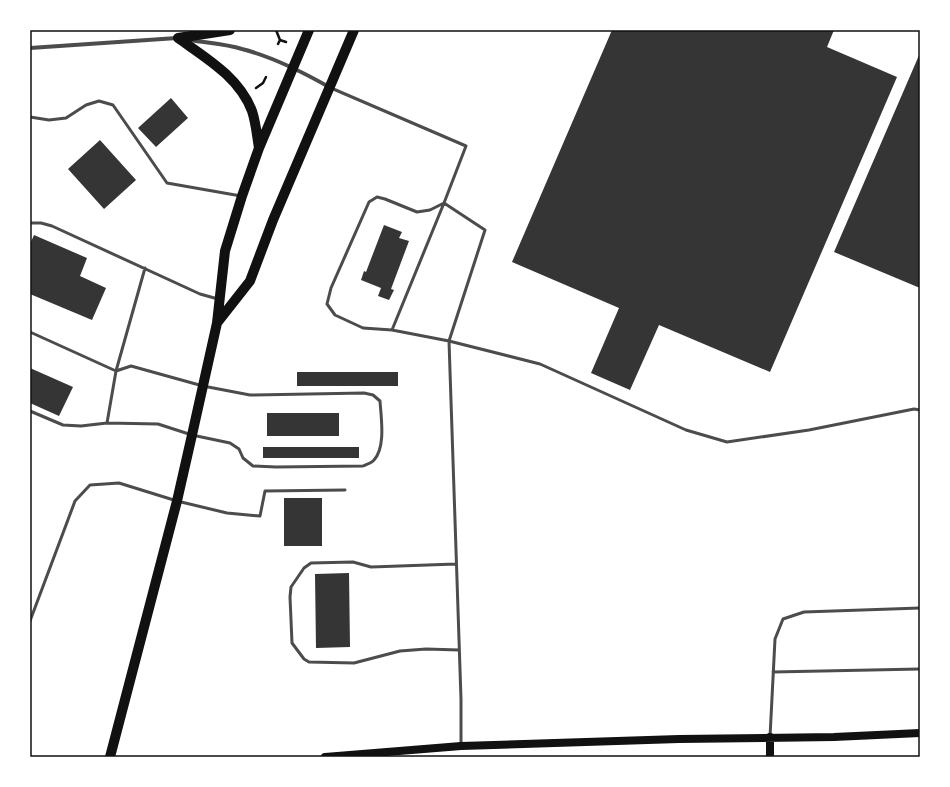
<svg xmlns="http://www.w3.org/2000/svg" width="950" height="787" viewBox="0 0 950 787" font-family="Quicksand,sans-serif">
  <rect width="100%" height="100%" fill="#fff"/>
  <path fill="#353535" d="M612 30H834L827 47 897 77 770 372 659 325 630 390 591 373 619 308 512 262Z
    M920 53V288L834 252Z
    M171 98 188 118 156 147 138 128Z
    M100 140 136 180 104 209 68 169Z
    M384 225 402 232 399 238 409 241 391 289 394 290 389 300 378 296 381 288 361 280 364 271 366 272Z
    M34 235 87 258 80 276 106 288 92 320 30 294V244Z
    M30 368 73 387 59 416 30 403Z
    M297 372H398V386H297Z
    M267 413H339V436H267Z
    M263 447H359V458H263Z
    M284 498H322V546H284Z
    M349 573 350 647 316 648 315 574Z"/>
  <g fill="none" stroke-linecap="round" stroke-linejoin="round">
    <path stroke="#111" stroke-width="2.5" d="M276 30 280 40 278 44
      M280 40 286 42
      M256 88 263 83 266 77"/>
    <path stroke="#4c4c4c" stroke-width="3" d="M331 88 466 146 444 203 485 230 449 341 461 699V744
      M30 117 49 120 66 118 86 105 99 101 113 105 167 183 241 196
      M377 197 385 199 417 212 430 210 444 203 392 330 363 328 335 315 327 304 331 288 369 202Z
      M30 223H41L52 226 200 294 218 299
      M392 330 449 341 540 364 686 430 727 442 809 430 914 409 920 410
      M30 332 116 371 131 366 203 386 250 395 364 393 373 395 380 401C381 417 386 447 374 460 372 463 367 464 363 466L276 467 253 466 243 458 239 449 230 443 192 435 158 424 107 423 81 426 63 425 30 411
      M107 423 116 371 145 268
      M456 564 371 567 353 562 311 563 304 568 291 587 290 597 292 643 304 659 309 662 354 663 400 651 426 649 459 650
      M30 621 75 501 90 485 119 483 177 501 227 513 260 516 265 491 345 490
      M773 672 920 669
      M770 737 775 639 783 619 804 612 920 608"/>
    <path stroke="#4c4c4c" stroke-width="4" d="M190 40C207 43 225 44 242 49 273 57 301 71 329 87
      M30 48 177 38"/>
    <path stroke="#111" stroke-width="8" d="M770 737V757
      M325 757 461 746 679 739 834 737 920 733"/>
    <path stroke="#111" stroke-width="10" d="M178 38C206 58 239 77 252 111 256 123 257 136 259 148
      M178 38 230 30
      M217 323 250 281 273 220 354 30
      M110 757 177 501 192 435 217 323 225 251 242 196 259 148 309 30"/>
  </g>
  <rect width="950" height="787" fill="none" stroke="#ffffff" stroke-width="62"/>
  <rect x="31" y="31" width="888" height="725" fill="none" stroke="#111" stroke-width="1.5"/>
</svg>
